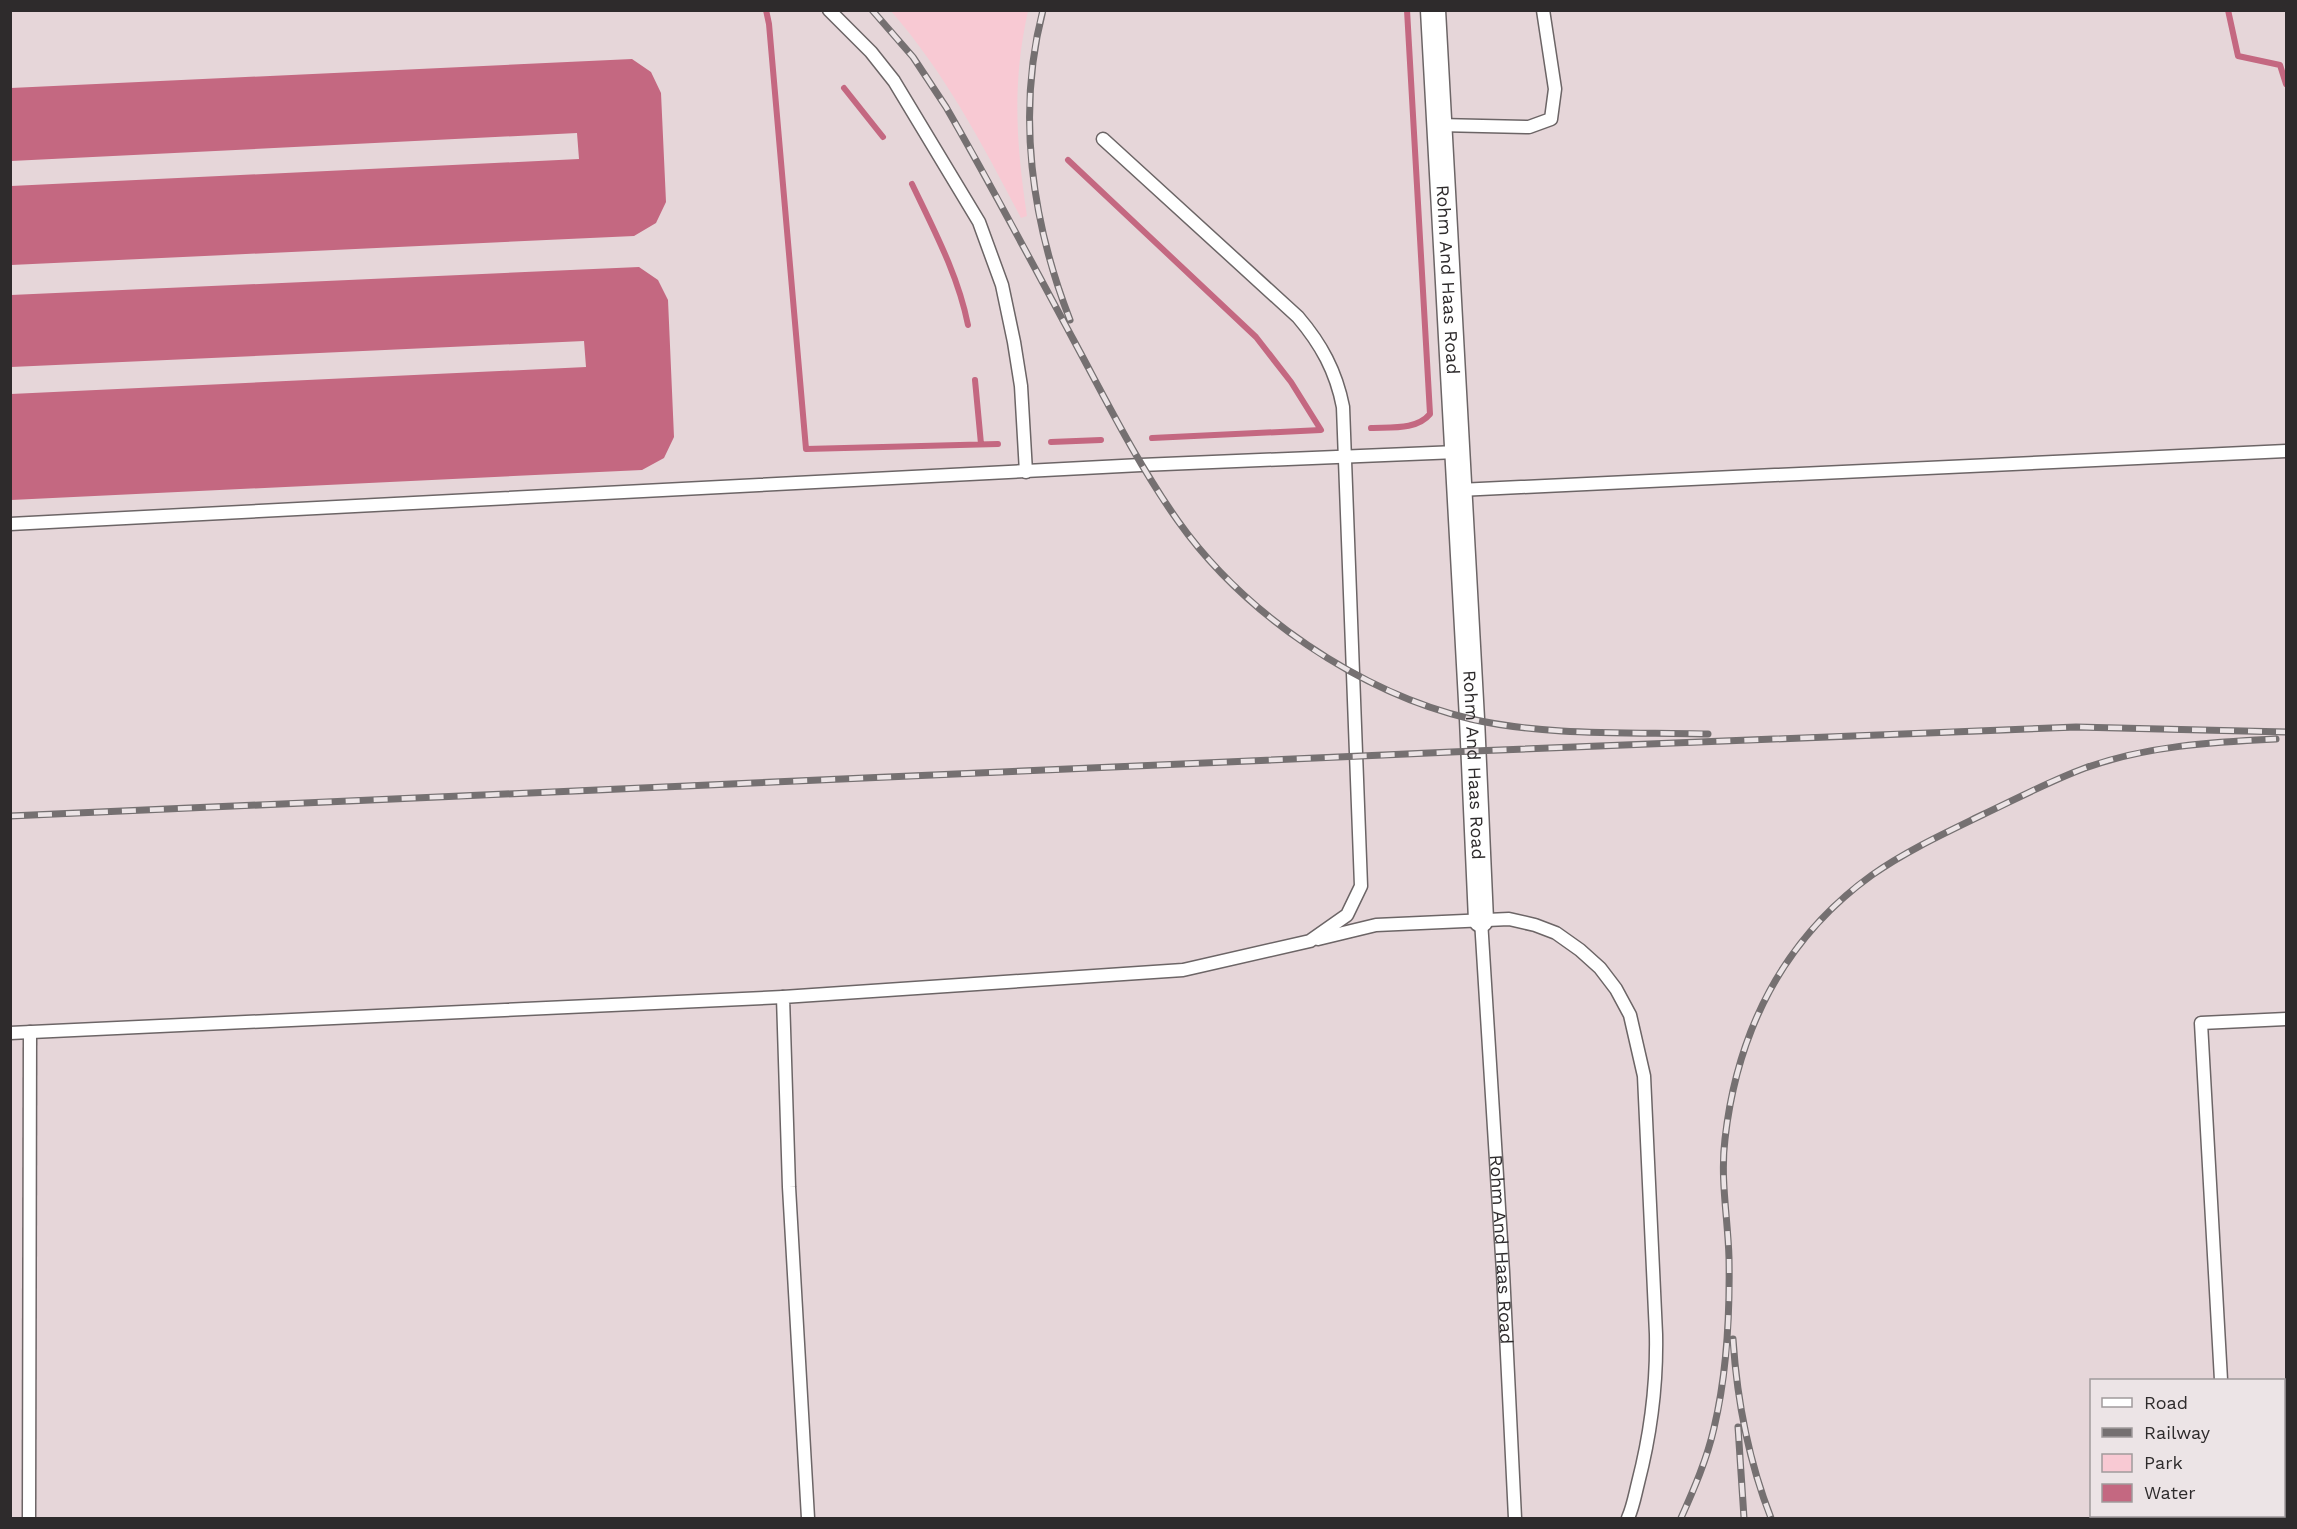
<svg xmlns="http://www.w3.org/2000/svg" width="2297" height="1529" viewBox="0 0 2297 1529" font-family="'Work Sans',sans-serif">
  <rect width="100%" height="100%" fill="#ece4e6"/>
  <path fill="#e6d6d9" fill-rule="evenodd" d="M10 11H2286V1518H11ZM2092 1380H2284V1516H2092Z"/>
  <path fill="#f8c9d3" d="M891 11H1028C1012 83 1016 143 1027 216L1021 218C983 145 945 73 891 11Z"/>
  <path fill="#c46881" d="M632 59 651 72 661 93 666 202 656 223 634 236 11 265V186L579 159 577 133 11 161V88Z
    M639 267 658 280 668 300 674 437 664 458 642 470 11 500V394L586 367 584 341 11 367V295Z"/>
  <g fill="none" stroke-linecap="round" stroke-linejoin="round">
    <path stroke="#c46881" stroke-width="6" d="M766 10 769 24 806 449 998 444
      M2228 10 2238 56 2280 65 2286 84
      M844 88 883 137
      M1068 160 1256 337 1291 382 1321 430 1152 438
      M912 184C934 230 958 275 968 325
      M975 380 981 444
      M1371 428C1391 427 1417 430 1430 414L1407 10
      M1051 442 1101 440"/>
    <defs>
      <g id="service">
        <path d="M829 10 871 52 894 81 979 222 1002 285 1014 342 1021 386 1026 472"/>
        <path d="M1439 125 1529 127 1551 119 1555 89 1543 10"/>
        <path d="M1459 490 2286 451"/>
        <path d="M10 524 1141 465 1457 452"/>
        <path id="s1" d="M1481 920 1503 1272 1515 1518"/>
        <path d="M1318 939 1376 925 1509 919 1535 925 1556 933 1580 950 1600 968 1616 989 1630 1015 1644 1076 1656 1334C1657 1385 1651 1433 1638 1483 1635 1495 1633 1507 1628 1518"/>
        <path d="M10 1033 783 997"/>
        <path d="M2221 1380 2201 1023 2286 1019"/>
        <path d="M2229 1516V1518"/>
        <path d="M29 1518 30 1032"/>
        <path d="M808 1518 789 1187 783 997 1183 970 1310 941 1347 915 1361 886 1343 407C1336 371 1321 344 1298 317L1103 139"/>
      </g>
      <g id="minor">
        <path id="s2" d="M1433 10 1472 719 1481 920"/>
      </g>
    </defs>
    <use href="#service" stroke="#6c6566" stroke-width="15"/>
    <use href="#minor" stroke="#6c6566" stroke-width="27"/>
    <use href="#service" stroke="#fff" stroke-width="12"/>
    <use href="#minor" stroke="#fff" stroke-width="24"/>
    <defs>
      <path id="rail" d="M872 10 913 57 946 107C990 183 1031 261 1073 339 1106 400 1137 463 1178 521 1244 614 1360 693 1471 719 1545 736 1632 732 1708 734
        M1043 10C1016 114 1032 222 1070 320
        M10 816 1474 751 2076 727 2286 732
        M1733 1339C1737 1400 1749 1462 1771 1518
        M1738 1427 1744 1518
        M1681 1518C1694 1489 1707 1459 1714 1428 1727 1373 1730 1315 1729 1258 1728 1219 1720 1179 1725 1139 1737 1032 1783 939 1872 875 1906 851 1945 833 1982 815 2016 799 2050 781 2085 768 2146 746 2212 742 2276 739"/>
    </defs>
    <use href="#rail" stroke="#757071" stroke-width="7"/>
    <use href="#rail" stroke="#ece4e6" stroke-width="4.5" stroke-dasharray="14" stroke-linecap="butt"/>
  </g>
  <g text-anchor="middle" stroke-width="4.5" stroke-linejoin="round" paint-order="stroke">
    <g font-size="18" fill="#2e2b2c" stroke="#ece4e6">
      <text dy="6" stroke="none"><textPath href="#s2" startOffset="270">Rohm And Haas Road</textPath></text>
      <text dy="6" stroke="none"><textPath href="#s2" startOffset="756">Rohm And Haas Road</textPath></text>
      <text dy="6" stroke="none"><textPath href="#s1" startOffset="330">Rohm And Haas Road</textPath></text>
    </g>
  </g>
  <rect width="2297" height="1529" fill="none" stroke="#2e2b2c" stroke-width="24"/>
  <rect x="2090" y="1379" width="195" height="138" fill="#ece4e6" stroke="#a09a9c" stroke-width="1.5"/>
  <rect x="2102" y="1398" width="30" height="9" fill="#ffffff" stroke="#a09a9c" stroke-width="1.5"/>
  <text x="2144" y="1409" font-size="18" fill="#2e2b2c">Road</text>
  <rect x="2102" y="1428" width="30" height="9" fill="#757071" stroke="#a09a9c" stroke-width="1.5"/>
  <text x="2144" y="1439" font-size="18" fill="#2e2b2c">Railway</text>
  <rect x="2102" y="1454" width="30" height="18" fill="#f8c9d3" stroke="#a09a9c" stroke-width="1.5"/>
  <text x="2144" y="1469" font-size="18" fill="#2e2b2c">Park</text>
  <rect x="2102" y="1484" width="30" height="18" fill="#c46881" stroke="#a09a9c" stroke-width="1.5"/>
  <text x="2144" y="1499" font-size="18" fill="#2e2b2c">Water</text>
</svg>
